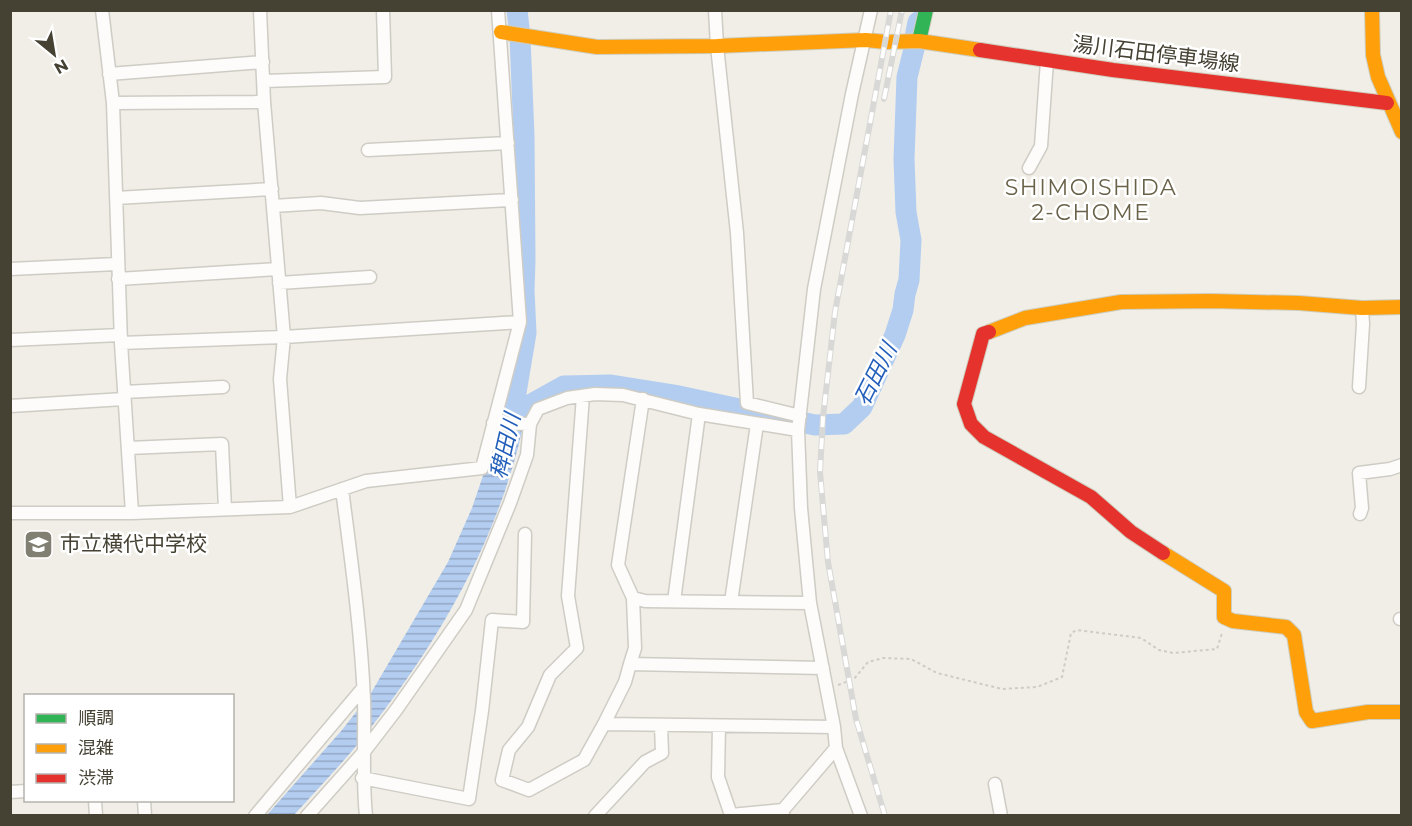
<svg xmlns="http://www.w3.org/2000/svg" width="1412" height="826" viewBox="0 0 1412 826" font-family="Montserrat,'Noto Sans JP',sans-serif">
  <defs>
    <pattern id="water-rules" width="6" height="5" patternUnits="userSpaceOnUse" patternTransform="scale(1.5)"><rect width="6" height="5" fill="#b3cdf1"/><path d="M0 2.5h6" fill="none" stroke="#93a8c4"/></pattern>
  </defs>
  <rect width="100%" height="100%" fill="#f0eee6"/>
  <path fill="url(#water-rules)" d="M509 412H520L525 417C500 542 432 654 352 751 333 773 313 794 294 815L266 816 342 730 371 693 448 562 472 508 503 417Z"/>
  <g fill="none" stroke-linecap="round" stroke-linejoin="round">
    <path stroke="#b3cdf1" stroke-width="21" d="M513 423 528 406 564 386 611 385 674 395 815 425 844 424 862 407 895 335 903 310 905 294 909 280 911 240 906 212 904 159 907 77 916 41 915 37 918 22
      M508 440 526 333 524 290 525 261 524 136 520 37 517 10"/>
    <defs>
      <path id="street" d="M102 10 113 103 121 343 132 513
        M260 10 264 102 284 337 280 379 290 507
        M715 10 717 46 737 233 747 403 800 416
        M109 74 263 62
        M264 81 385 77 383 10
        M113 103 264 102
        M368 150 508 143
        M1029 168 1041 146 1047 61
        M116 198 272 189
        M273 206 321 203 360 208 512 200
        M10 269 117 264
        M118 279 278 269
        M279 283 370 277
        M10 340 120 335
        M121 343 284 337 520 322
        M1359 387 1363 324 1362 308
        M124 392 223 387
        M583 396 568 596 577 648 550 675 528 727 509 750 502 780 529 790 584 760 604 724 625 682 630 664 635 648 633 598 618 565 643 399
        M10 406 124 399
        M493 423 530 424
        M128 448 222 444 225 509
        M342 489C351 559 361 629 364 700 365 739 362 777 366 816
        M10 513H132L290 507 366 481 482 468 520 322 498 10
        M1360 514 1362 508 1359 473 1390 469 1402 465
        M633 598 645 601 810 603
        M674 601 699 414
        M731 602 757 424
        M1400 619H1402
        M630 664 823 668
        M604 724 834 727
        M719 726 718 777 731 815 783 810
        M362 778 469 799 482 711 492 620 523 622 525 534
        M995 784 1001 816
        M10 792 26 791
        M95 800 96 816
        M144 800 145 816
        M255 816 363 688
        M307 816 363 753 396 710 466 610 510 503 527 455 530 424 538 409 567 398 595 394 623 395 699 414 798 430
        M595 816 645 762 662 753 661 725
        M783 816V810L836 748
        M861 816 836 748 834 727 810 603 801 508 798 430 814 289 852 94 871 10"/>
      <path id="fast" d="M919 41 926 10"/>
      <path id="slow" d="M1372 10 1373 55 1378 77 1402 132
        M501 32 597 47 717 46 866 40 886 42 919 41 980 50
        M989 332 1025 318 1121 302 1211 301 1299 303 1362 308 1402 307
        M1163 553 1224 591V617L1233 621 1286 627 1294 635 1306 712 1312 721 1368 712H1402"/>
      <path id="jam" d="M980 50 1113 70 1387 103
        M989 332 983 334 964 404 971 424 984 437 1091 497 1131 532 1163 553"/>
    </defs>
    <use href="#street" stroke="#ceccc4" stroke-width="15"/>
    <use href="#fast" stroke="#cfcdbd" stroke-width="16"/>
    <use href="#slow" stroke="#cfcdbd" stroke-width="16"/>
    <use href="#jam" stroke="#cfcdbd" stroke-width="16"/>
    <path stroke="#ceccc6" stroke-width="2" stroke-dasharray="3 3" stroke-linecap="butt" d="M838 685 854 679 868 662 883 658 911 659 937 673 1002 689 1037 687 1062 677 1071 633 1077 630 1141 638 1159 650 1173 653 1217 649 1222 633"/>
    <use href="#street" stroke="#fdfcfb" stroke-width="12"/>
    <use href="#fast" stroke="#30b455" stroke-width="14"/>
    <use href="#slow" stroke="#ff9f0a" stroke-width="14"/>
    <use href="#jam" stroke="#e5322d" stroke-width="14"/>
    <defs>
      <path id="rail" d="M884 99 902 10
        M885 816 856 719 828 562 820 472 823 417 835 312 891 10"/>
    </defs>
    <use href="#rail" stroke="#d8d8d7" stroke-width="6"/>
    <use href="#rail" stroke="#fff" stroke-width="4" stroke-dasharray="11" stroke-linecap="butt"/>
  </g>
  <defs>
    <symbol id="school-square" viewBox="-11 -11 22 22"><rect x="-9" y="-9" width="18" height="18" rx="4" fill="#817e72" stroke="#fff"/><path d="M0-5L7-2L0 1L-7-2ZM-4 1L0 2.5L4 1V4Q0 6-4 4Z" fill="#fff"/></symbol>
  </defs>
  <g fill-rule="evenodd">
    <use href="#school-square" x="22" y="528" width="33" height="33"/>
  </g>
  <g text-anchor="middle" stroke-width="5" stroke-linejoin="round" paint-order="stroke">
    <g font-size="21" fill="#454133" stroke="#fff">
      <text transform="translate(1156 54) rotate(7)" y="7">湯川石田停車場線</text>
    </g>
    <g font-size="21" fill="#454133" stroke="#fff" text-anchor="start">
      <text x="60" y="551">市立横代中学校</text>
    </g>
    <g font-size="22" letter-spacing="1.5" fill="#696249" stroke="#fff">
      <text x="1091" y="195">SHIMOISHIDA<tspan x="1091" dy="25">2-CHOME</tspan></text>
    </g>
    <g font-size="22" font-style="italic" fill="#235fba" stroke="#fff">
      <text transform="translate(875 374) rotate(-63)" y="8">石田川</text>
      <text transform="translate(505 446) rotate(-77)" y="8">稗田川</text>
    </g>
  </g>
  <rect width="1412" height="826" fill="none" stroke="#454133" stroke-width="24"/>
  <rect x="24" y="694" width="210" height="108" fill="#ffffff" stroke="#b5b3ad" stroke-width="1.5"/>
  <rect x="36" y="714" width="30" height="9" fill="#30b455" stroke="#b5b3ad" stroke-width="1.5"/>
  <text x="78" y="724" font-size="18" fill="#454133">順調</text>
  <rect x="36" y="744" width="30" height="9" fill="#ff9f0a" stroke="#b5b3ad" stroke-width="1.5"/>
  <text x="78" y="754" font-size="18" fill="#454133">混雑</text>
  <rect x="36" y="774" width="30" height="9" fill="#e5322d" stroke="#b5b3ad" stroke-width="1.5"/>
  <text x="78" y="784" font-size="18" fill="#454133">渋滞</text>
  <g transform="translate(54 54) rotate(150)" stroke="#ffffff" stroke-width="4.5" paint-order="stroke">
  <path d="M0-4.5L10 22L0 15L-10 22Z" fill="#454133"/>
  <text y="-9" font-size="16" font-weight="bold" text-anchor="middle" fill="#454133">N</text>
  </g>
</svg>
